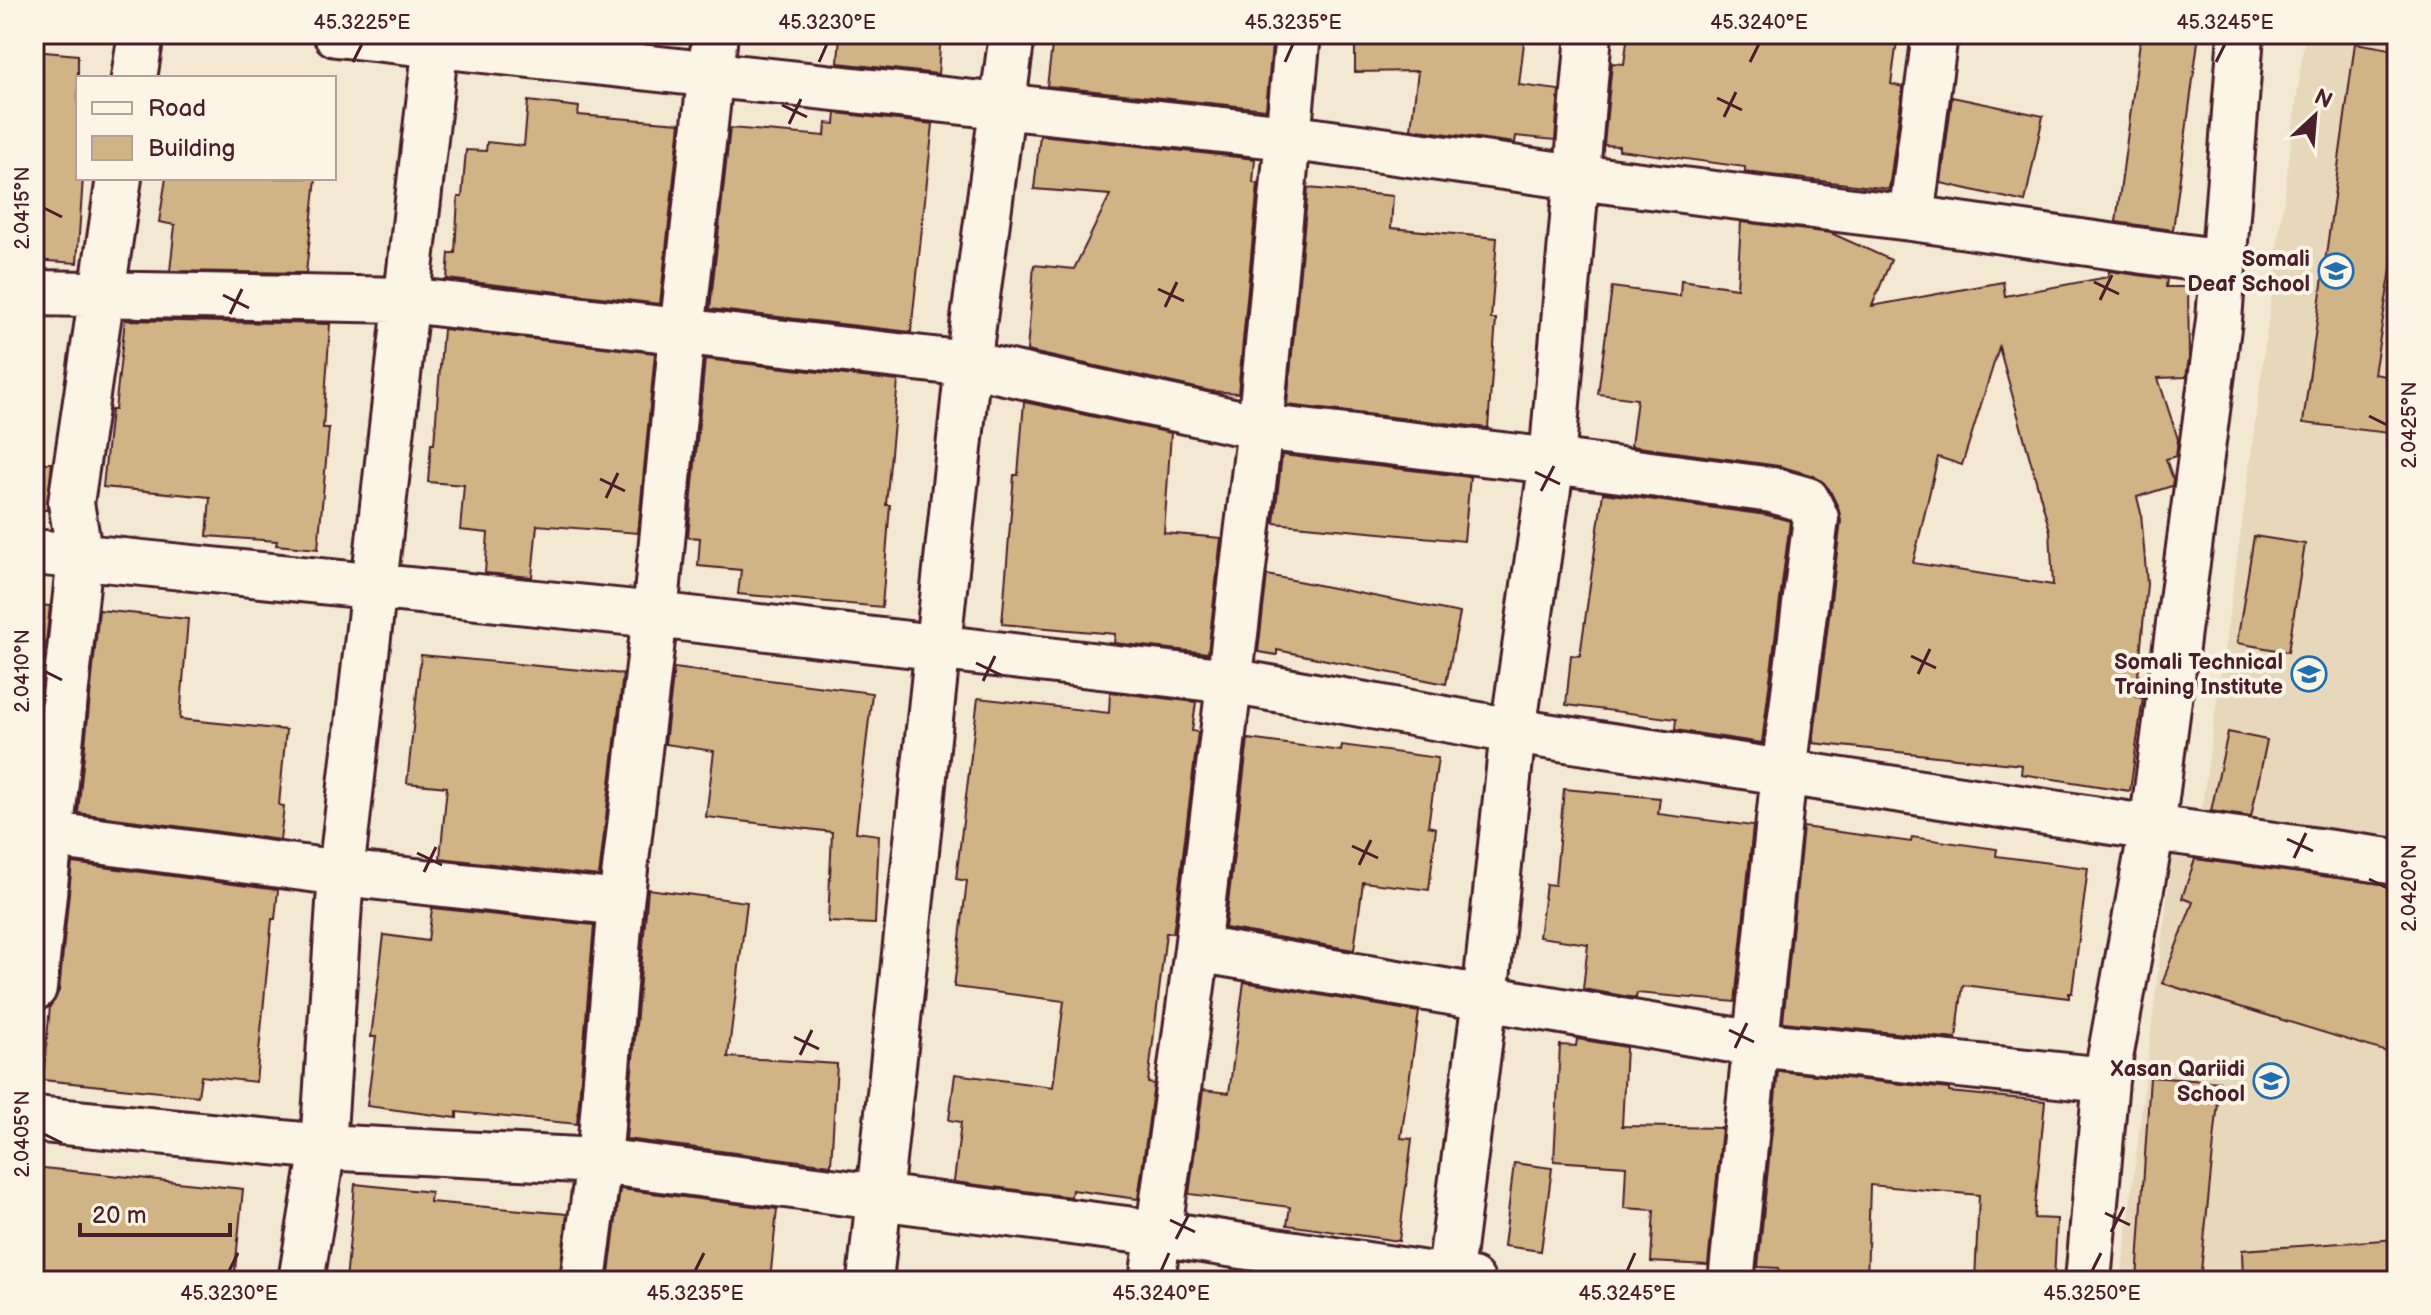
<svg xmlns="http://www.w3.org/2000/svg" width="2431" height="1315" viewBox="0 0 2431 1315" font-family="'Balsamiq Sans',sans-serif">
  <rect width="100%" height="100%" fill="#f3e8d2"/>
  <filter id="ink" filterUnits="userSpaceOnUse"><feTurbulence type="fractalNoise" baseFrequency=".0125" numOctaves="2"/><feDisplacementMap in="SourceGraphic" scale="16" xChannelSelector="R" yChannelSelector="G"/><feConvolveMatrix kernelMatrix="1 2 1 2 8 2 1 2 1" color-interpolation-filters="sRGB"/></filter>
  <g filter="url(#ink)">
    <path fill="#e8d8bb" d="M2305 34H2397V847L2200 820 2244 509Z
      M2172 857 2397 881V1281H2121Z"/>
    <path fill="#d0b485" stroke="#4a1f2b" stroke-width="2" fill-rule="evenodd" d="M840 34H941L938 74 838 63Z
      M1097 34H1273L1266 109 1047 86 1053 38 1096 43Z
      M1355 34H1525L1519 85 1559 90 1555 140 1516 136 1515 143 1411 129 1418 71 1355 72Z
      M1628 34H1898L1891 84 1903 87 1889 189 1745 172V167L1619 150V146L1604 145 1612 63 1624 64Z
      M2141 34H2199L2173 230 2116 222Z
      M2355 43 2397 50V264L2392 263 2374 374 2397 378V434L2303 423Z
      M34 51 78 55V178H83L77 263 34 260Z
      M1952 97 2043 116 2025 202 1941 183Z
      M528 101 579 107 578 115 680 123 660 304 447 279 449 253H455L458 197H462L466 150 486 151 487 142 524 146Z
      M836 113 933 124 911 332 710 309 730 128 825 136 826 123 835 124Z
      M1040 135 1255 159 1253 183 1258 184 1238 393 1210 391 1027 351 1034 265 1074 269 1110 195 1034 189Z
      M166 178H316L306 273 170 271 175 225 159 222Z
      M1308 188 1393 196 1391 228 1497 238 1491 319H1496L1488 428 1287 405Z
      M1741 222 1831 233 1891 260 1872 306 2003 282 2005 296 2108 277 2109 271 2167 279 2166 287H2188L2189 358 2186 377 2158 378 2178 439 2176 456 2166 459 2173 479 2172 486 2137 497 2141 513 2147 584 2136 697 2143 698 2130 791 2021 774 2022 765 1813 743 1841 521 1838 507 1829 489 1814 476 1779 466 1631 446 1637 399 1598 394 1612 287 1680 296 1681 280 1737 288ZM1999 347 2050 531 2053 585 1913 563 1938 457 1962 465Z
      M125 320 330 324 323 428H329L318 549 276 545 277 541 207 536 210 497 103 487 111 410H115Z
      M443 329 655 353 638 533 537 525 532 577 485 573 488 533 460 530 464 485 428 482 431 444H434Z
      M705 359 898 381 886 505H890L882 607 738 594 741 570 698 566 700 538 688 537Z
      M1024 402 1171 433 1164 533 1221 538 1208 653 1114 643 1115 634 1002 624 1014 475H1018Z
      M1282 455 1470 477 1464 541 1274 523Z
      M34 463H52L47 510H34Z
      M1603 493 1767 515 1790 521 1762 743 1675 730 1676 719 1566 705 1571 655 1580 656Z
      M2254 536 2305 544 2288 652 2237 643Z
      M1267 575 1460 613 1446 684 1277 650V655L1258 652Z
      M34 605 50 606 34 752Z
      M99 610 188 619 180 719 286 730 279 805 284 806 280 840 78 813Z
      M421 655 623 674 599 876 440 858 447 787 407 783Z
      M674 668 872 693 856 832 879 835 875 924 828 922 832 832 706 817 714 751 665 744Z
      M1110 692 1196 702 1192 731 1198 732 1175 920 1173 933H1166L1148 1083 1154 1084 1138 1199 1072 1190 1071 1197 954 1182 961 1122 949 1120 955 1074 1053 1087 1064 1001 954 987 967 881 956 879 978 698 1109 713Z
      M2228 732 2267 740 2251 817 2211 811Z
      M1248 739 1341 751 1342 745 1438 758 1428 826 1436 828 1429 890 1363 882 1354 950 1225 928Z
      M1564 789 1660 798 1658 814 1753 826 1735 1002 1637 993 1636 998 1583 989 1588 944 1539 937 1546 884 1555 885Z
      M1803 827 1911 842 1912 837 1997 849 1996 856 2088 868 2072 993H2069V998L1963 985 1956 1039 1783 1022Z
      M2195 859 2397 886V1055L2162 983 2193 902 2182 898Z
      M72 863 278 890 275 919H272L256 1082 201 1076 198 1096 43 1080 50 1006 59 991Z
      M648 889 747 902 728 1057 837 1064 831 1165 626 1139Z
      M432 908 594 925 577 1124 457 1112V1118L367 1106 376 1037H371L384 935 428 941Z
      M1244 982 1419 1012 1401 1138 1412 1139 1399 1241 1287 1225 1290 1207 1189 1194 1203 1090 1229 1093Z
      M1577 1039 1626 1047 1622 1126 1722 1128 1708 1265 1651 1262 1654 1210 1624 1208 1626 1166 1554 1161 1560 1045 1576 1046Z
      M1778 1071 1949 1089V1092L2045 1101 2034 1218 2057 1219 2054 1281H1975L1979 1195 1870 1185 1867 1281H1778L1779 1268 1758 1267Z
      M2150 1077 2220 1082 2200 1281H2137Z
      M1514 1163 1552 1168 1541 1251 1504 1246Z
      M34 1167 243 1189 234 1281H34Z
      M355 1184 431 1192 430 1202 567 1214 559 1281H346Z
      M620 1189 777 1209 770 1281H608Z
      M2397 1239V1281H2243L2242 1250Z"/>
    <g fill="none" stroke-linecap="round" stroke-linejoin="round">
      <defs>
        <path id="minor" d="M336 34 1287 137 1576 177 1911 218 2222 262
          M134 78 141 34
          M1911 218 1935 34
          M34 293 407 300 968 364 1260 427 1552 461 1772 490 1807 500 1816 518 1784 772 1731 1281
          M34 552 655 615 1230 681 1513 731 2152 828 2397 862
          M52 835 341 873 621 903
          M1197 949 1756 1044 2106 1080
          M34 988 80 557 71 503 119 178
          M34 1119 323 1147 599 1161 1157 1233 1472 1281
          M301 1281 323 1147 341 873 437 34
          M583 1281 599 1161 621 903 655 615 682 333 715 34
          M870 1281 968 364 1012 34
          M1152 1281 1197 949 1260 427 1298 34
          M1449 1281 1485 998 1513 731 1552 461 1589 34
          M2088 1281 2106 1080 2152 828 2219 320 2241 34"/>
      </defs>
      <use href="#minor" stroke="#4a1f2b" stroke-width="50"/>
      <use href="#minor" stroke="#fcf5e5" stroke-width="44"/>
    </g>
  </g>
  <path fill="none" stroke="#4a1f2b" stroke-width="3" d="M353 62 362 44M819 62 827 44M1285 62 1293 44M1750 62 1759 44M2216 62 2225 44M1717 98 1742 110M782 105 807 117M1724 117 1736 92M789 124 801 99M44 208 62 217M2094 282 2119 294M1158 289 1184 301M223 295 249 308M2100 300 2112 275M1165 307 1177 282M230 314 242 289M2369 416 2387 425M1535 472 1560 484M600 479 625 491M1541 491 1554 466M606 498 618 473M1911 656 1936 668M976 663 1001 675M44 671 62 680M1918 674 1930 649M983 681 995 656M2287 839 2313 851M1352 846 1378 858M417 853 442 865M2294 858 2306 833M1359 865 1371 840M424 872 436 847M2369 879 2387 888M1729 1030 1754 1042M794 1037 819 1049M1735 1048 1747 1023M800 1055 812 1030M44 1134 62 1143M2105 1213 2130 1225M1170 1220 1195 1232M2111 1232 2124 1207M1176 1239 1189 1214M229 1271 238 1253M695 1271 704 1253M1161 1271 1169 1253M1627 1271 1635 1253M2092 1271 2101 1253"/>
  <defs>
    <symbol id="school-ring" viewBox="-11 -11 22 22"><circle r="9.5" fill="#fcf5e5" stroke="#1f6fb2" stroke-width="1.5"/><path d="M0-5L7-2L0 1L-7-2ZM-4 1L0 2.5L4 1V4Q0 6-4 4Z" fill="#1f6fb2"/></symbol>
    <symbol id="university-ring" viewBox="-11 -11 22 22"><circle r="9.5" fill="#fcf5e5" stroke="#1f6fb2" stroke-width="1.5"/><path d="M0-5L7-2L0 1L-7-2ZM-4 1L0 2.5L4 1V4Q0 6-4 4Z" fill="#1f6fb2"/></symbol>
  </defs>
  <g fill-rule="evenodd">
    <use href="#school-ring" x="2316" y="251" width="40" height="40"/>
    <use href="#university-ring" x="2289" y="654" width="40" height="40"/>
    <use href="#school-ring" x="2251" y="1061" width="40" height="40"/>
  </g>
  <g text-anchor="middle" stroke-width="8" stroke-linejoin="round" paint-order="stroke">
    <g font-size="22" font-weight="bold" fill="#4a1f2b" stroke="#fcf5e5" text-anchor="end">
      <text x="2310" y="266">Somali<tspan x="2310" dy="25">Deaf School</tspan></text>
      <text x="2283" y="669">Somali Technical<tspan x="2283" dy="25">Training Institute</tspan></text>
      <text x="2245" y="1076">Xasan Qariidi<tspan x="2245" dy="25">School</tspan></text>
    </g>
  </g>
  <rect width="2431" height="1315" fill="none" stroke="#fcf5e5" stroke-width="88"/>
  <rect x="76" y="76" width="260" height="104" fill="#fcf5e5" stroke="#b59f9b" stroke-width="2"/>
  <rect x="92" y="102" width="40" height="12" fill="#fcf5e5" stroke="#b59f9b" stroke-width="2"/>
  <text x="148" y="116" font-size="24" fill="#4a1f2b">Road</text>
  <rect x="92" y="136" width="40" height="24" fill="#d0b485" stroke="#b59f9b" stroke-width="2"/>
  <text x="148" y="156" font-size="24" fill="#4a1f2b">Building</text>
  <g transform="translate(2315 116) rotate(26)" stroke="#fcf5e5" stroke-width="6" paint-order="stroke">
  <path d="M0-6L14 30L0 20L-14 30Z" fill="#4a1f2b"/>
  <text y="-12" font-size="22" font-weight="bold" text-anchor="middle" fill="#4a1f2b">N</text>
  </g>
  <path d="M80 1223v12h150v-12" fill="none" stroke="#4a1f2b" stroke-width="4"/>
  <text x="92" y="1223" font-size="24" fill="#4a1f2b" stroke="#fcf5e5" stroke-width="6" paint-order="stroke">20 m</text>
  <rect x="44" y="44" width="2343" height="1227" fill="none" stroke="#4a1f2b" stroke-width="3"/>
  <g font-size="20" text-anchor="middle" fill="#4a1f2b">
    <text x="362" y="29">45.3225°E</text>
    <text x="827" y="29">45.3230°E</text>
    <text x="1293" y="29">45.3235°E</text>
    <text x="1759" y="29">45.3240°E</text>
    <text x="2225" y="29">45.3245°E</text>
    <text transform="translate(22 208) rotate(-90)" y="7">2.0415°N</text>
    <text transform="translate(2409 425) rotate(-90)" y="7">2.0425°N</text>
    <text transform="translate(22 671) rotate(-90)" y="7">2.0410°N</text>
    <text transform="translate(2409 888) rotate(-90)" y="7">2.0420°N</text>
    <text transform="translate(22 1134) rotate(-90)" y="7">2.0405°N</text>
    <text x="229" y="1300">45.3230°E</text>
    <text x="695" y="1300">45.3235°E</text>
    <text x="1161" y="1300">45.3240°E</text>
    <text x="1627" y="1300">45.3245°E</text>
    <text x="2092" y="1300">45.3250°E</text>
  </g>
</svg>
